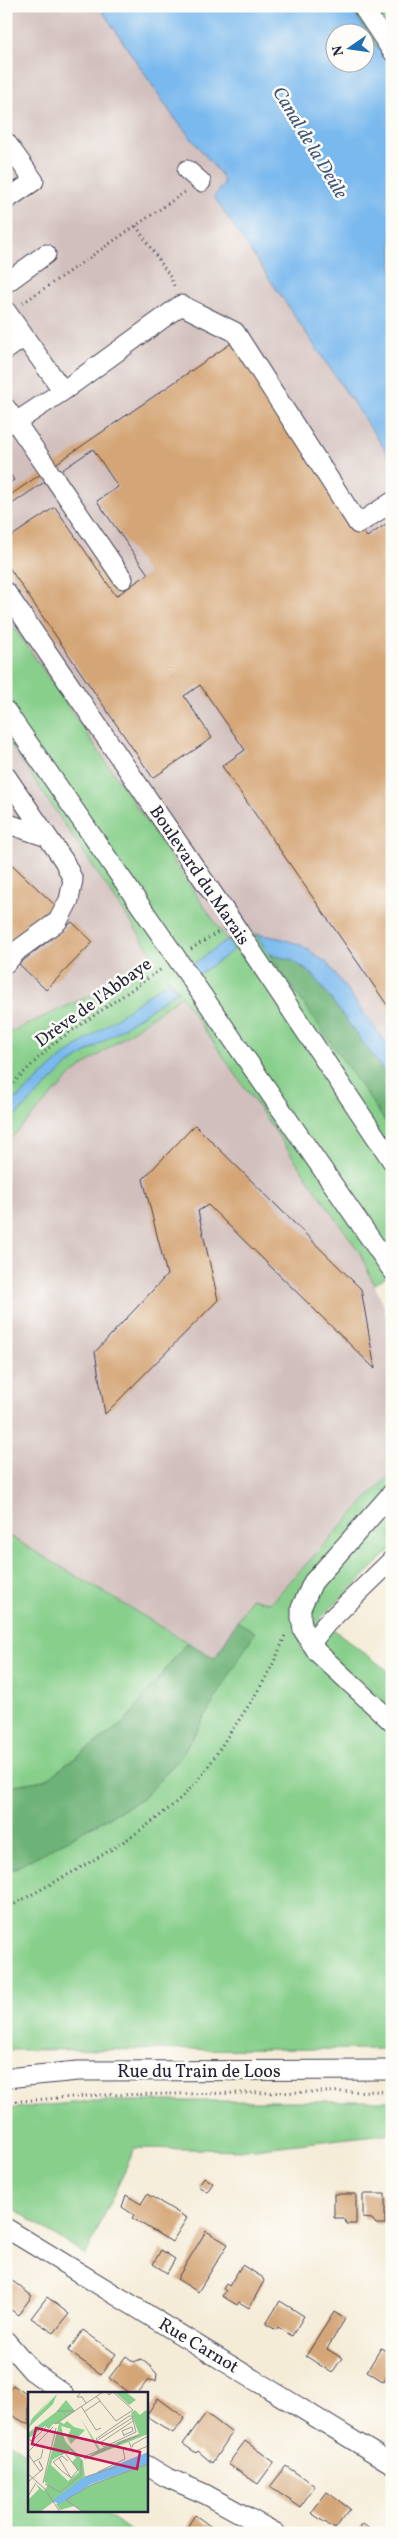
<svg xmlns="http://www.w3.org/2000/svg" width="398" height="2539" viewBox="0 0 398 2539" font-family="Vollkorn,serif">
  <rect width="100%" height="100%" fill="#fdfcf7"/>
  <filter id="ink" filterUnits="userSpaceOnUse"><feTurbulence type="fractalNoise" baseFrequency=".02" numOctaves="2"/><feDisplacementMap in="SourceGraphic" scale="10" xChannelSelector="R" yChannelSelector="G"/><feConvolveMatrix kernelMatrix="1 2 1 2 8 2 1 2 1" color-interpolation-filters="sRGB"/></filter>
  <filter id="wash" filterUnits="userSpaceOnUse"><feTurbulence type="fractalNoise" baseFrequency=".0096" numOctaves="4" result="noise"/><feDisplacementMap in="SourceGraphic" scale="20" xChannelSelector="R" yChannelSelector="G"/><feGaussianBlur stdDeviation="1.12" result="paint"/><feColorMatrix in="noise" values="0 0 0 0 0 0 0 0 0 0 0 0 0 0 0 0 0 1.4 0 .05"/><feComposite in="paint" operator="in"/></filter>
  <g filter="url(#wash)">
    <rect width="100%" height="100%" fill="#f5ecd8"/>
    <path fill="#d1bfbd" d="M6 6H99L173 116 222 176 224 183 214 198 392 460V1051L327 963 256 934 227 940 6 615Z
      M6 738 155 958 119 982 6 1034Z
      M181 995 360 1253 384 1306 392 1343V1472L270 1603 215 1658 6 1534V1143L75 1072Z"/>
    <path fill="#87cf8b" stroke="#547863" d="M349 6H392V68Z
      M6 615 227 940 256 934 392 1131V1273L374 1285 360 1253 181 996 75 1072 6 1143V1125L67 1066 177 991 179 992 165 973 169 980 64 1056 6 1108V1034L119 982 155 958 6 738Z
      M392 1472V1549L320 1619 392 1674V2049L6 2050V1873L142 1799 181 1757 254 1632 237 1621 251 1598 270 1603Z
      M6 1534 187 1642 125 1722 45 1780 14 1785 6 1782Z
      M93 2101H392V2133L246 2150 135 2148 86 2255 6 2204V2109Z
      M6 2439 29 2456V2510H102L133 2533H6Z"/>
    <path fill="#6db277" stroke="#486a59" d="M269 954 292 960 313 975 392 1082V1131Z
      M237 1621 255 1632 181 1757 142 1799 6 1873V1782L14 1785 45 1780 125 1722 187 1642 215 1658Z"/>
    <path fill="#7ab9ee" stroke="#4e6e94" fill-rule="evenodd" d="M99 6H349L392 68V460L214 197 224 184 222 176 173 116ZM336 32H366V62H336Z
      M256 934 279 938 301 945 327 963 392 1051V1082L313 975 292 960 269 954Z
      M227 940 234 950 198 975 192 965Z
      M169 980 177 991 67 1066 6 1125V1108L64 1056Z"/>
    <g id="blocks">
      <path fill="#d4a576" d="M233 342 367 537 392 520V1012L222 766 245 750 200 685 184 696 212 738 153 778 6 563V540L55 507 116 596 148 574 97 501 118 487 93 449 9 506 13 511 6 515V498Z
        M6 468 14 480 6 485Z
        M6 859 58 908 6 949Z
        M72 922 93 942 46 990 19 964Z
        M195 1125 361 1289 375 1369 208 1205 198 1211 218 1300 105 1414 95 1352 167 1275 143 1179Z
        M204 2177 213 2183 207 2192 198 2186Z
        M147 2194 187 2218 172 2242 132 2218 134 2215 122 2207 126 2195 141 2204Z
        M334 2194H356V2224H347L343 2218H334Z
        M363 2194H385V2224H376L372 2219 363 2218Z
        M206 2231 228 2244 198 2292 177 2279Z
        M161 2250 175 2259 167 2273 153 2264Z
        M242 2265 262 2277 264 2281 249 2308 239 2302 237 2305 222 2296 226 2291 223 2289 226 2284 229 2286Z
        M6 2276 32 2296 18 2315 6 2306Z
        M47 2297 69 2314 54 2333 31 2318Z
        M280 2301 304 2316 292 2336 278 2327 276 2330 266 2324Z
        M334 2312 345 2319 327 2349 342 2358 332 2373 306 2356Z
        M83 2330 116 2354 101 2374 68 2351Z
        M381 2348 392 2355V2379L387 2376 384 2382 367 2371Z
        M126 2356 134 2362 141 2359 151 2367 157 2374 156 2381 148 2380 138 2393H129L109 2378Z
        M13 2385 29 2396V2425L6 2412V2396Z
        M158 2398 185 2418 173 2433 146 2416Z
        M206 2413 232 2433 212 2463 198 2451 196 2453 183 2444Z
        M245 2441 274 2462 258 2484 228 2464Z
        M286 2466 315 2486 300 2507 270 2487Z
        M327 2492 350 2509 335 2529 311 2513Z
        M195 2515 210 2526 219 2531 183 2533Z
        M363 2524 375 2533H356Z"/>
    </g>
  </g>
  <g filter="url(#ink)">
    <use href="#blocks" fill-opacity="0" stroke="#424053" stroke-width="1"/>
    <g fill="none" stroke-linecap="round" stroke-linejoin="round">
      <defs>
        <path id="minor" d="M362 6 392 51
          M6 142 34 181 6 200
          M187 170 201 182
          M6 283 46 254
          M6 311 63 391
          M6 350 24 337
          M6 408 48 469
          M16 422 63 391 181 305 235 332 358 524 392 502
          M53 476 123 579
          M6 592 233 923 392 1161
          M6 711 392 1270
          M6 776 64 861 73 880 69 900 58 921 18 950 6 963
          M6 823 47 837
          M392 1493 313 1582 301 1608V1618L303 1630 317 1652 392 1722
          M311 1643 326 1624 392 1560
          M6 2078 78 2071 392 2070
          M6 2228 392 2464
          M6 2341 32 2371 63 2393
          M146 2465 166 2477 205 2494 276 2533"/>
      </defs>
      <use href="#minor" stroke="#424053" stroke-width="21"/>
      <path stroke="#424053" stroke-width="3" stroke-dasharray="1 4" stroke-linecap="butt" d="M136 226 171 278 175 289
        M23 303 185 192
        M191 949 218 932
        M6 1090 54 1043 163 968
        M6 1909C69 1873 138 1841 190 1789 207 1772 220 1747 234 1727 254 1698 274 1668 285 1635
        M6 2102 99 2095 392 2091"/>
      <use href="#minor" stroke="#fff" stroke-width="19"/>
    </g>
  </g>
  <g text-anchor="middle" stroke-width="5" stroke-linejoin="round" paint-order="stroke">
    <g font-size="18" fill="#22223b" stroke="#fdfcf7">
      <text transform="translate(200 875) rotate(56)" y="6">Boulevard du Marais</text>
      <text transform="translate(93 1002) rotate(-36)" y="6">Drève de l'Abbaye</text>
      <text x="199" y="2077">Rue du Train de Loos</text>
      <text transform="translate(199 2345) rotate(31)" y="6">Rue Carnot</text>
    </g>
    <g font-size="19" font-style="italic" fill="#41577a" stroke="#fdfcf7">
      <text transform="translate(311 142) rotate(59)" y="7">Canal de la Deûle</text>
    </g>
  </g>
  <g transform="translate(28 2392)">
    <rect width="120" height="120" fill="#f5ecd8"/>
    <path d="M87 0H98L108 8 101 13ZM29 2 25 12 0 36 4 27 0 31 11 19 24 5 6 26ZM38 8 47 19 32 30 36 32 39 29 46 35 57 38 43 52 39 45 43 37 33 34 37 49 55 69 57 86 12 120H0V108L11 97 8 92 16 99 20 93 16 89 31 32H25L21 37 17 34 1 46 0 41 28 20ZM42 58 48 66 44 70 51 80 40 89 23 73 24 68ZM107 18 112 23 118 18 120 20V42L58 67 70 58 53 27 72 57 111 42 103 21ZM120 70V120H55L46 114 32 118 28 112 60 94Z" fill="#87cf8b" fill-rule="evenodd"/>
    <path d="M120 60 119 72 63 92 32 112 24 109 55 86Z" fill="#7ab9ee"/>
    <path fill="none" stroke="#a19b99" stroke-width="1" d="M53 0 49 5H54L58 11M79 0 81 3 85 0 105 18 88 29M68 4 88 29M53 14 68 38 73 36M29 19H46M56 20 72 9M101 24H104L108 40 76 55 68 47ZM27 32 75 0M96 43 105 39 104 35 94 39 95 41 96 44M0 47 4 49 18 35M70 48 104 26M101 50 105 60 120 54M72 51 105 29M89 51 111 43M105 55 104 53 120 44M0 60 25 35M37 61 50 78 43 86M0 62 12 79M33 63 43 57 53 65M55 65 77 56M31 66 43 86 34 79M56 67 111 43M5 70 13 66 15 57M14 75 11 69 15 77M34 79 25 70 34 64 40 69M70 80 97 67 95 57M0 82 16 96 32 120M57 85 88 75V72M1 89 15 77 12 79M15 91 28 36M17 92 32 100 53 83V68M0 104 8 91M55 120 38 108 63 93 120 72"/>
    <path fill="#c2185b" fill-opacity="0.15" stroke="#c2185b" stroke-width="2.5" d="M8 36 112 60 109 77 4 52Z"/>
    <rect width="120" height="120" fill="none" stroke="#22223b" stroke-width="2.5"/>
  </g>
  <rect width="398" height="2539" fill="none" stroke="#fdfcf7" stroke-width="25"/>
  <g transform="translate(350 48) rotate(257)"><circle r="24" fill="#fdfcf7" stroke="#a5a5ac"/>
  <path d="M0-4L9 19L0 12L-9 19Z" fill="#1f6fb2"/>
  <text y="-8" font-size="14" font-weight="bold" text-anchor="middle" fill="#22223b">N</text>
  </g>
</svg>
